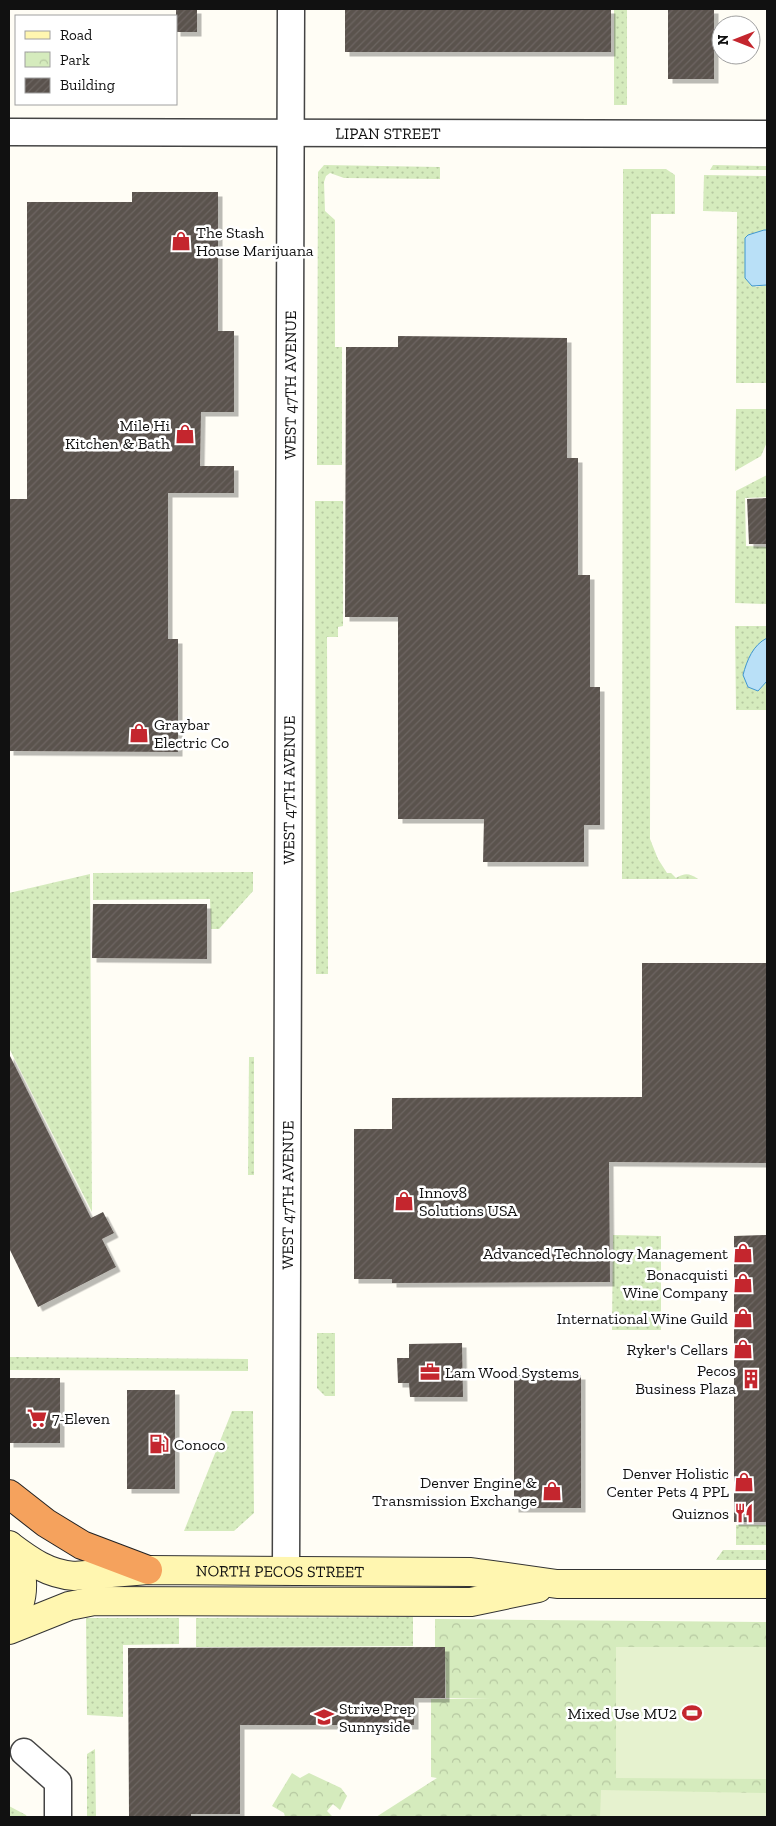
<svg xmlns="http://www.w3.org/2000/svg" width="776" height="1826" viewBox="0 0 776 1826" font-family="'Zilla Slab',serif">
  <defs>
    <pattern id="grass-dots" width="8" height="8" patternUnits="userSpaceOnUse" patternTransform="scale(1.25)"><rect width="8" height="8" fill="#d5ebbd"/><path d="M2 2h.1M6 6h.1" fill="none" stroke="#b6c8a1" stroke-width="1.8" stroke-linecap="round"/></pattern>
    <pattern id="park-crowns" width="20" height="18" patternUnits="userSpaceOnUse" patternTransform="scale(1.25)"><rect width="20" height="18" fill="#d5ebbd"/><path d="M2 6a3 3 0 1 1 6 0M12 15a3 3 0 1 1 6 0" fill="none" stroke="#b6c8a1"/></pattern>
    <pattern id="building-hatch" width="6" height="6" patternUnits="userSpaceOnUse" patternTransform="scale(1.25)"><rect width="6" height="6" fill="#5a524d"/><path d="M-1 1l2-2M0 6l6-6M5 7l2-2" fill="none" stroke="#6d6662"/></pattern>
    <filter id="shadow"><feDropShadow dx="4.5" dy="4.5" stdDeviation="0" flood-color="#0004"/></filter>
  </defs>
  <rect width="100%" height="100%" fill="#fffdf5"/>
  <path fill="url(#grass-dots)" d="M614 9H627V105H614Z
    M324 165 440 167V179L344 178 330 173 326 176 324 182 325 211 335 220V347H342V465H317L318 172Z
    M713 165 767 166V170H710Z
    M623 169H666L675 175V214H651L650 839 658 859 667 873H671L676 878C685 873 689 873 698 879H622Z
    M704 175 767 176V230H764L745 238V274L756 287 767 285V383H736L737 212 703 211Z
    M736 409H767V442L761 456 735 471Z
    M767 475V497L745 498 746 546 767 547V604L735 603 736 491Z
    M315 501H343V626L338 627V637H327L328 974H316Z
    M735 626H767V638L765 639 745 680 748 687 758 691 767 681V710H736Z
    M253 872V891L219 929H211L210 899 93 900V873Z
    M90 874 92 1212 9 1048V893Z
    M249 1057H254V1175H248Z
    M613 1235 661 1236V1330H612Z
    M317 1333H335V1396H325L317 1388Z
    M9 1357 248 1359V1371L9 1370Z
    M232 1411H253L254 1513 234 1531H184Z
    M736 1525H767V1545H736Z
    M723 1550H767V1560H716Z
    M413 1617V1646L196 1647V1618Z
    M86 1618H179V1644L123 1645V1717L87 1715Z
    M95 1749 96 1817H87V1754Z
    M9 1806 26 1815 27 1817H9Z"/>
  <path fill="url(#park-crowns)" d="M435 1619 767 1622V1817H376L437 1778 431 1777V1699H490L446 1698 445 1647H435Z
    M292 1773 300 1778 309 1773 341 1788 347 1796 340 1810 333 1804 327 1811 333 1817H285L284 1813 272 1806Z"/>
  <path fill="#e6f2cf" d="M616 1647H767V1779L616 1778Z
    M601 1790 767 1793V1817H600Z"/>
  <path fill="#b9e0f7" stroke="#3f96cf" d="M764 230H767V285L752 286 745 278V238L748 235Z
    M767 638V681L758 691 748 687 743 675C747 660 753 645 767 638Z"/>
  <path fill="url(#building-hatch)" filter="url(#shadow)" d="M176 9H197V32H176Z
    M345 9H611V52H345Z
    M668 9H714V79H668Z
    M132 192H218V331H234V412H201L200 466H234V493H168V639H178V752L9 751V499H27V202H132Z
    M398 336 567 338V458H578V575H590V687H600V825H584V862H483L484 819H398V617H345L346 347H398Z
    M767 498V544H749L747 499Z
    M93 904H207V959L92 958Z
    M642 963H767V1163L609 1162 610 1282 392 1283V1279H354V1129H392V1098L642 1097Z
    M9 1054 91 1218 103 1212 114 1233 102 1239 116 1267 38 1307 9 1248Z
    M767 1235V1522H734V1236Z
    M462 1343 463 1397H410L409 1383H398L397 1358H409V1344Z
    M514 1375H581V1508H514Z
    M9 1378H60V1443H9Z
    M127 1390H175V1489H127Z
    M445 1647V1698H414V1725H240V1814H191V1817H129L128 1648Z"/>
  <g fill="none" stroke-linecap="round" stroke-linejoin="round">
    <defs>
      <g id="street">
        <path id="s1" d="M9 132 767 134"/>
        <path id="s2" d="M286 1571 291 9"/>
        <path d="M24 1752 58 1782V1817"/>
      </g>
      <g id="secondary">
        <path d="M9 1545C26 1569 27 1600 9 1624"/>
        <path id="s3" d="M10 1546C30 1561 48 1574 74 1576L148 1570 471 1572 557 1584H767"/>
        <path d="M9 1630 69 1606 94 1601 471 1602 538 1588"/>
      </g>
      <path id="highway" d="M9 1494 46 1523 82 1545 148 1570"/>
    </defs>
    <use href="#street" stroke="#444" stroke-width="29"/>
    <use href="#secondary" stroke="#333" stroke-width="30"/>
    <use href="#highway" stroke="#222" stroke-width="30"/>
    <use href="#street" stroke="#fff" stroke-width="26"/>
    <use href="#secondary" stroke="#fff6b0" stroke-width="28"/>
    <use href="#highway" stroke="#f5a25d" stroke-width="28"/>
  </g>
  <defs>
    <symbol id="shop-bare" viewBox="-9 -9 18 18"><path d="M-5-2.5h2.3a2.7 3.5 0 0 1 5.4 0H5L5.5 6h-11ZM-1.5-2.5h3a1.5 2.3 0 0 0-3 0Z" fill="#c4262e" stroke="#fff" stroke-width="2.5" paint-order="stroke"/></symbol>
    <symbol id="office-bare" viewBox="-9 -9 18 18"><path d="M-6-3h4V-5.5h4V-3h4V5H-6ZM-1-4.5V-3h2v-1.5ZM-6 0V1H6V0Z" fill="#c4262e" stroke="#fff" stroke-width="2.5" paint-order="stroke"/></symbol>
    <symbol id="building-bare" viewBox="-9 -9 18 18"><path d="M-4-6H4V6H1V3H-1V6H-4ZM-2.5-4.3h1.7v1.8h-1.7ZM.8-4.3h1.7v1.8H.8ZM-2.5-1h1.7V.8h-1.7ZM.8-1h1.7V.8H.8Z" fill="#c4262e" stroke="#fff" stroke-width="2.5" paint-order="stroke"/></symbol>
    <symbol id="supermarket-bare" viewBox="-9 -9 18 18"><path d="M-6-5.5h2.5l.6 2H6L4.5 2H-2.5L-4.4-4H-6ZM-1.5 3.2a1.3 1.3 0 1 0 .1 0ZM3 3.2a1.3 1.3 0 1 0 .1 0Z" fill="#c4262e" stroke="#fff" stroke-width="2.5" paint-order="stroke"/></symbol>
    <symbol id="fuel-bare" viewBox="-9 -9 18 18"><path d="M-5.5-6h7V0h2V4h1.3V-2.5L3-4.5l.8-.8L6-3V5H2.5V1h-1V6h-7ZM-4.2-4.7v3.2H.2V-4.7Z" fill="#c4262e" stroke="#fff" stroke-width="2.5" paint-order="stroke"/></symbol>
    <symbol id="restaurant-bare" viewBox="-9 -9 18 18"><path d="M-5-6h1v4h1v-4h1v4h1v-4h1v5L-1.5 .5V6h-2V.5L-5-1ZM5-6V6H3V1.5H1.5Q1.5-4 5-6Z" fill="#c4262e" stroke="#fff" stroke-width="2.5" paint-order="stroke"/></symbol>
    <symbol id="stadium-bare" viewBox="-9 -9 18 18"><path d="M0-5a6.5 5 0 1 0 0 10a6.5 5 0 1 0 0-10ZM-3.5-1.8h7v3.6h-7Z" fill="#c4262e" stroke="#fff" stroke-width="2.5" paint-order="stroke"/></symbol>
    <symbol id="school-bare" viewBox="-9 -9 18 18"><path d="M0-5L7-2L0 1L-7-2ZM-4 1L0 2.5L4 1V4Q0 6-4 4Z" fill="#c4262e" stroke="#fff" stroke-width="2.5" paint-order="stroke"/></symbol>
  </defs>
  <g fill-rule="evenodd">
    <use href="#shop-bare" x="167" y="227" width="28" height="28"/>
    <use href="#shop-bare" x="171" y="420" width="28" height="28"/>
    <use href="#shop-bare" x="125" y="719" width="28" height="28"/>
    <use href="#shop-bare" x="390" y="1187" width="28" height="28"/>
    <use href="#shop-bare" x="729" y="1239" width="28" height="28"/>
    <use href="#shop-bare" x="729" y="1269" width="28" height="28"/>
    <use href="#shop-bare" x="729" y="1304" width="28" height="28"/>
    <use href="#shop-bare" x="729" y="1335" width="28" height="28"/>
    <use href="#office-bare" x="416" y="1358" width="28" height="28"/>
    <use href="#building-bare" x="737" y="1365" width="28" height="28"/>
    <use href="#supermarket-bare" x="23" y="1404" width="28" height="28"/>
    <use href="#fuel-bare" x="145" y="1430" width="28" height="28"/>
    <use href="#shop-bare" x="730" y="1468" width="28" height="28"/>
    <use href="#shop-bare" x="538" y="1477" width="28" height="28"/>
    <use href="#restaurant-bare" x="730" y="1499" width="28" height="28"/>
    <use href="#stadium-bare" x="678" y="1699" width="28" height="28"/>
    <use href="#school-bare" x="310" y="1703" width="28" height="28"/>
  </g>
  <g text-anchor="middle" stroke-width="5" stroke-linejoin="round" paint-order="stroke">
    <g font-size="16" fill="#111" stroke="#fff">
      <text dy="6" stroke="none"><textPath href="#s1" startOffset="379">LIPAN STREET</textPath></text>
      <text dy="6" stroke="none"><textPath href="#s2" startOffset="1186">WEST 47TH AVENUE</textPath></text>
      <text dy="6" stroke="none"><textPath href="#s2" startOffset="781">WEST 47TH AVENUE</textPath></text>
      <text dy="6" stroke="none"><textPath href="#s2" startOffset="376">WEST 47TH AVENUE</textPath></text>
      <text dy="6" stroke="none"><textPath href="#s3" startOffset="278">NORTH PECOS STREET</textPath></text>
    </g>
    <g font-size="16" fill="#111" stroke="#fff" text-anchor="end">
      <text x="196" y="238" text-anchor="start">The Stash<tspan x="196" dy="18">House Marijuana</tspan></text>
      <text x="170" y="431">Mile Hi<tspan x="170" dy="18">Kitchen &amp; Bath</tspan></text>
      <text x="154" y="730" text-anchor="start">Graybar<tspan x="154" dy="18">Electric Co</tspan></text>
      <text x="419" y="1198" text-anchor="start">Innov8<tspan x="419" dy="18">Solutions USA</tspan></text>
      <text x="728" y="1259">Advanced Technology Management</text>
      <text x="728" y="1280">Bonacquisti<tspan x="728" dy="18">Wine Company</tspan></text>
      <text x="728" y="1324">International Wine Guild</text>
      <text x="728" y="1355">Ryker's Cellars</text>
      <text x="736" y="1376">Pecos<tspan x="736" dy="18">Business Plaza</tspan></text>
      <text x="445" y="1378" text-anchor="start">Lam Wood Systems</text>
      <text x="52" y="1424" text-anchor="start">7-Eleven</text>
      <text x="174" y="1450" text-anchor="start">Conoco</text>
      <text x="729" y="1479">Denver Holistic<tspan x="729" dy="18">Center Pets 4 PPL</tspan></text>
      <text x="537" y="1488">Denver Engine &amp;<tspan x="537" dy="18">Transmission Exchange</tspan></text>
      <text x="729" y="1519">Quiznos</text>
      <text x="339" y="1714" text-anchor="start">Strive Prep<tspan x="339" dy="18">Sunnyside</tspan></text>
      <text x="677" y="1719">Mixed Use MU2</text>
    </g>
  </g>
  <rect width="776" height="1826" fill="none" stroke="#111111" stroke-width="20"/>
  <rect x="15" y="15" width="162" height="90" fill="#ffffff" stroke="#a0a0a0"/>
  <rect x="25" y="31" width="25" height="8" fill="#fff6b0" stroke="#a0a0a0"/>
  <text x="60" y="40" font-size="15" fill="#111111">Road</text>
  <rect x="25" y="52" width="25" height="15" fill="url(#park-crowns)" stroke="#a0a0a0"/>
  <text x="60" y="65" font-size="15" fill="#111111">Park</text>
  <rect x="25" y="78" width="25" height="15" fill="url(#building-hatch)" stroke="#a0a0a0"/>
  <text x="60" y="90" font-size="15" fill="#111111">Building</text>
  <g transform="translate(736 40) rotate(270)"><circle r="24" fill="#ffffff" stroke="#a0a0a0"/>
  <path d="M0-4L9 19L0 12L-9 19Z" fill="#c4262e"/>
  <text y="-8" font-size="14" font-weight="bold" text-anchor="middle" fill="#111111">N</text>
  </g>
</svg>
